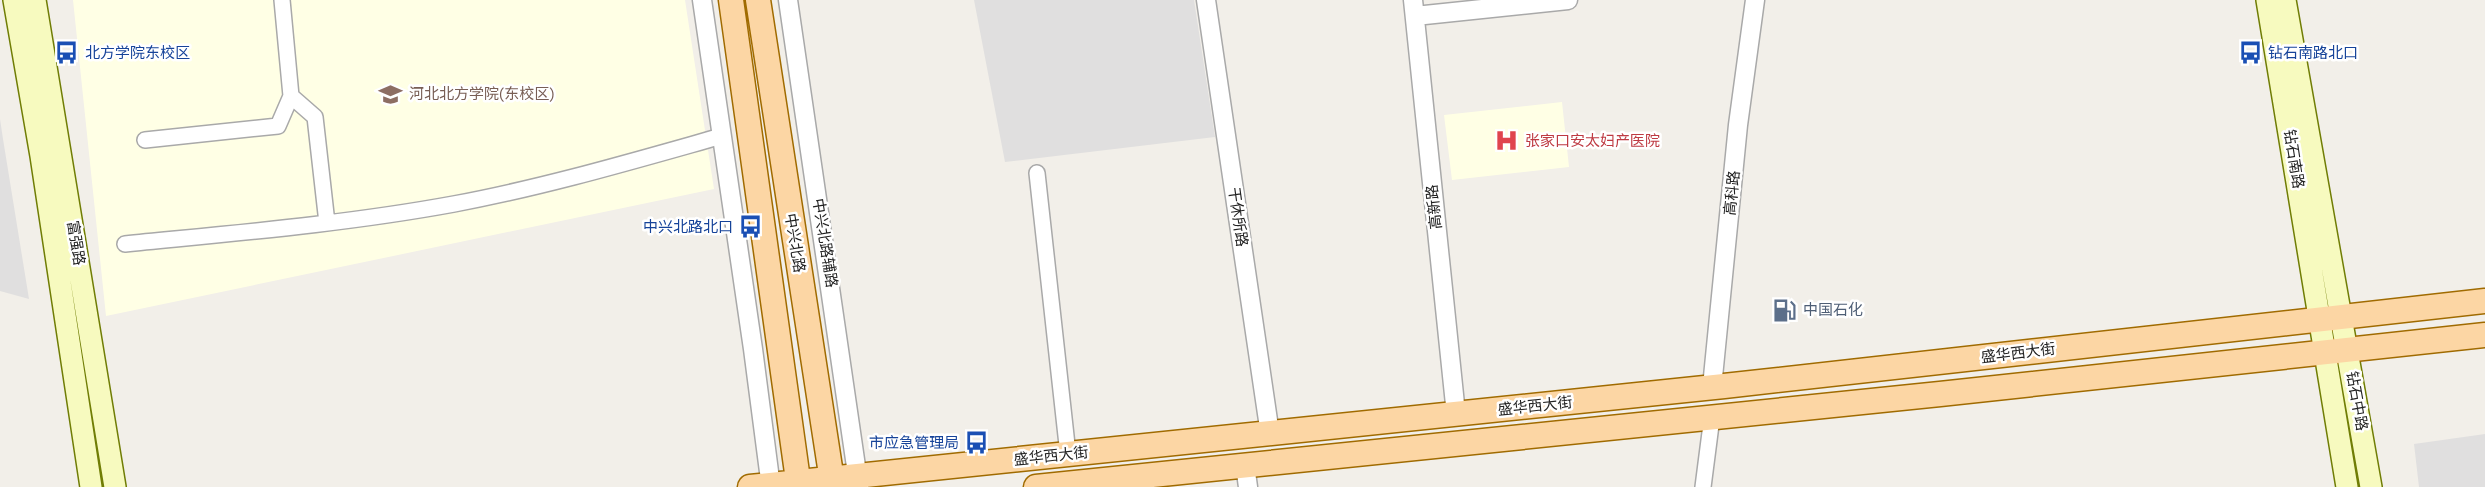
<svg xmlns="http://www.w3.org/2000/svg" width="2485" height="487" viewBox="0 0 2485 487" font-family="'Work Sans','Noto Sans SC',sans-serif">
  <rect width="100%" height="100%" fill="#f2efe9"/>
  <path fill="#e0dfdf" d="M974 0H1194L1215 137 1005 162Z
    M0 119 3 139 29 299 0 291Z
    M2485 434V487H2419L2414 444Z"/>
  <path fill="#ffffe5" d="M73 0H685L714 189 106 316Z
    M1562 102 1569 167 1452 180 1444 115Z"/>
  <g fill="none" stroke-linecap="round" stroke-linejoin="round">
    <defs>
      <path id="minor" d="M282 0 291 96 315 117 327 223
        M145 140 278 126 291 96
        M1037 173 1068 454
        M125 244C235 233 345 224 454 204 545 187 633 161 722 136
        M1703 487 1712 417"/>
      <path id="tertiary" d="M702 0 753 349 771 487
        M788 0 859 487
        M1206 0 1270 434
        M1413 0 1456 414
        M1415 16 1568 0
        M1712 387 1738 125 1755 0
        M1245 465 1248 487"/>
      <path id="secondary" d="M14 0 41 156 91 487
        M35 0 115 487
        M2267 0 2347 487
        M2285 0 2371 487"/>
      <path id="primary" d="M731 0 799 487
        M758 0 833 487
        M750 487 1724 386 2485 301
        M1036 487 1940 394 2485 335"/>
    </defs>
    <use href="#minor" stroke="#a9a9a9" stroke-width="18"/>
    <use href="#tertiary" stroke="#a9a9a9" stroke-width="21"/>
    <use href="#secondary" stroke="#707d05" stroke-width="24"/>
    <use href="#primary" stroke="#a06b00" stroke-width="27"/>
    <use href="#minor" stroke="#fff" stroke-width="15"/>
    <use href="#tertiary" stroke="#fff" stroke-width="18"/>
    <use href="#secondary" stroke="#f7fabf" stroke-width="21"/>
    <use href="#primary" stroke="#fcd6a4" stroke-width="24"/>
  </g>
  <defs>
    <symbol id="bus-bare" viewBox="-9 -9 18 18"><path d="M-5-6H5V4H4V6H2V4H-2V6H-4V4H-5ZM-3.5-4V0h7V-4ZM-3.5 1.2v1.5H-2V1.2ZM2 1.2v1.5H3.5V1.2Z" fill="#1a4fb4" stroke="#fff" stroke-width="2.5" paint-order="stroke"/></symbol>
    <symbol id="university-bare" viewBox="-9 -9 18 18"><path d="M0-5L7-2L0 1L-7-2ZM-4 1L0 2.5L4 1V4Q0 6-4 4Z" fill="#8d6e63" stroke="#fff" stroke-width="2.5" paint-order="stroke"/></symbol>
    <symbol id="hospital-bare" viewBox="-9 -9 18 18"><path d="M-5-5h3v3.5h4V-5h3V5h-3V1.5h-4V5h-3Z" fill="#e0444e" stroke="#fff" stroke-width="2.5" paint-order="stroke"/></symbol>
    <symbol id="fuel-bare" viewBox="-9 -9 18 18"><path d="M-5.5-6h7V0h2V4h1.3V-2.5L3-4.5l.8-.8L6-3V5H2.5V1h-1V6h-7ZM-4.2-4.7v3.2H.2V-4.7Z" fill="#5c6f8a" stroke="#fff" stroke-width="2.5" paint-order="stroke"/></symbol>
  </defs>
  <g fill-rule="evenodd">
    <use href="#bus-bare" x="50" y="36" width="33" height="33"/>
    <use href="#bus-bare" x="2234" y="36" width="33" height="33"/>
    <use href="#university-bare" x="374" y="78" width="33" height="33"/>
    <use href="#hospital-bare" x="1490" y="124" width="33" height="33"/>
    <use href="#bus-bare" x="734" y="210" width="33" height="33"/>
    <use href="#fuel-bare" x="1768" y="294" width="33" height="33"/>
    <use href="#bus-bare" x="960" y="426" width="33" height="33"/>
  </g>
  <g text-anchor="middle" stroke-width="5" stroke-linejoin="round" paint-order="stroke">
    <g font-size="15" fill="#164399" stroke="#fff" text-anchor="start">
      <text x="85" y="58">北方学院东校区</text>
      <text x="2268" y="58">钻石南路北口</text>
      <text x="733" y="232" text-anchor="end">中兴北路北口</text>
      <text x="959" y="448" text-anchor="end">市应急管理局</text>
    </g>
    <g font-size="15" fill="#785e54" stroke="#fff" text-anchor="start">
      <text x="409" y="99">河北北方学院(东校区)</text>
    </g>
    <g font-size="15" fill="#be3a42" stroke="#fff" text-anchor="start">
      <text x="1525" y="146">张家口安太妇产医院</text>
    </g>
    <g font-size="15" fill="#222" stroke="#fff">
      <text transform="translate(2294 159) rotate(81)" y="5">钻石南路</text>
      <text transform="translate(1732 193) rotate(-84)" y="5">高科路</text>
      <text transform="translate(1434 207) rotate(-96)" y="5">高新路</text>
      <text transform="translate(1238 217) rotate(82)" y="5">干休所路</text>
      <text transform="translate(76 243) rotate(81)" y="5">富强路</text>
      <text transform="translate(795 243) rotate(81)" y="5">中兴北路</text>
      <text transform="translate(825 243) rotate(81)" y="5">中兴北路辅路</text>
      <text transform="translate(2018 353) rotate(-7)" y="5">盛华西大街</text>
      <text transform="translate(2357 401) rotate(80)" y="5">钻石中路</text>
      <text transform="translate(1535 406) rotate(-6)" y="5">盛华西大街</text>
      <text transform="translate(1051 456) rotate(-6)" y="5">盛华西大街</text>
    </g>
    <g font-size="15" fill="#4e5e75" stroke="#fff" text-anchor="start">
      <text x="1803" y="315">中国石化</text>
    </g>
  </g>
</svg>
